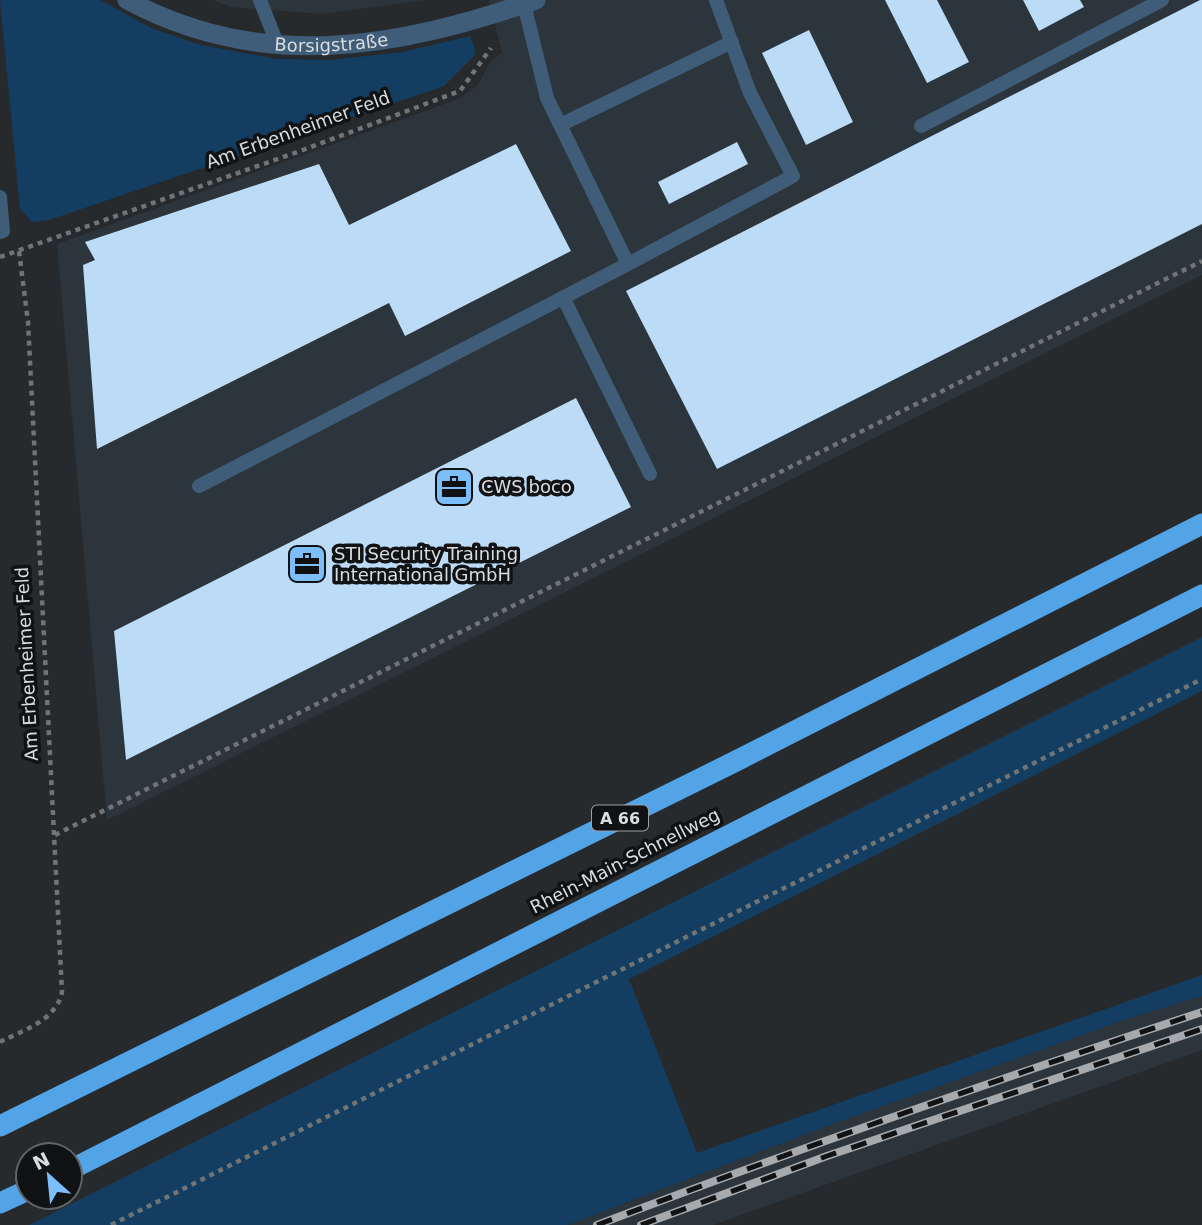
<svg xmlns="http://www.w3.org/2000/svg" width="1202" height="1225" viewBox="0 0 1202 1225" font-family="'DejaVu Sans',sans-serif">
  <rect width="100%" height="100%" fill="#262a2d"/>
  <path fill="#2c343c" d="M212 0H425L322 14 231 7Z
    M489 0H1202V275L107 820 57 244 458 99 477 86 491 61 502 53Z
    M1202 996V1050L713 1225H568L827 1126 1130 1018Z"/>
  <path fill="#133e61" d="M0 0H100L151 28 201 45 277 59 329 60 403 52 470 36 475 49 474 56 444 86 49 220 32 222 20 209Z
    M1202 637V691L629 979 697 1153 1202 975V996L1130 1018 827 1126 568 1225H29Z"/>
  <path fill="#bcdbf7" d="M885 0H937L969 62 927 83Z
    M1023 0H1080L1084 7 1039 31Z
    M1200 0H1202V224L717 469 626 291Z
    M809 30 853 122 806 145 762 53Z
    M737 142 748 164 669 204 658 182Z
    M516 144 571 251 405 336 389 303 97 449 83 265 95 260 85 242 319 164 349 225Z
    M576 398 631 507 126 760 114 631Z"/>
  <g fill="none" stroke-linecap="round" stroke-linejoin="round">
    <path stroke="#707477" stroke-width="4.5" stroke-dasharray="5 5" stroke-linecap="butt" d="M0 257 303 150 460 91 491 48
      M55 835 1202 261
      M0 1042C23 1030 56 1021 62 992L28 322 19 251
      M111 1225 1202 679"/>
    <path stroke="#3f5d78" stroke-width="14" d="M260 0 278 46
      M560 125 732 42
      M921 126 1162 0
      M0 197 3 231 0 232
      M628 264 793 176 750 93 716 0
      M563 297 650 474
      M199 486 628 264 547 98 524 4"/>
    <path stroke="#3f5d78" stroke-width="19" id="s1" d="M127 0C263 73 397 48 536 0"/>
    <path stroke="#53a3e7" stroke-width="21" d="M0 1126 736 761 1202 524
      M70 1170 1202 595
      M0 1203 28 1190"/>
    <defs>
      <path id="rail" d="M597 1225C797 1149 999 1079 1202 1012
        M641 1225 827 1156 1202 1029"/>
    </defs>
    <use href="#rail" stroke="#a7aaad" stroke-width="8"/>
    <use href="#rail" stroke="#101214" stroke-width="5" stroke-dasharray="16" stroke-linecap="butt"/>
  </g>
  <defs>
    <symbol id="office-square" viewBox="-11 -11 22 22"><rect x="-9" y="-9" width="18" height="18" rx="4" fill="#7cbef9" stroke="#101214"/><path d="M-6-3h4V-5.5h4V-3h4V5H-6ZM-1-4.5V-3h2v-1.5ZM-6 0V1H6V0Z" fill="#111"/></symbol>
  </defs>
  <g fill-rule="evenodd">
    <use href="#office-square" x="432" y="465" width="44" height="44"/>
    <use href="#office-square" x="285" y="542" width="44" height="44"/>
  </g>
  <g text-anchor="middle" stroke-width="7" stroke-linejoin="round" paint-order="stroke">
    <rect fill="#101214" stroke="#9da0a3" stroke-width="2" x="592" y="805.5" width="56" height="25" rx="5"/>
    <g font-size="16" font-weight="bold" fill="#dadde0">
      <text x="620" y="824">A 66</text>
    </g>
    <g font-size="18" fill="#dadde0" stroke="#101214">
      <text dy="6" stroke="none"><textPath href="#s1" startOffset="212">Borsigstraße</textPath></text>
      <text transform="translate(298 130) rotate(-20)" y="6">Am Erbenheimer Feld</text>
      <text transform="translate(27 664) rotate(-93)" y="6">Am Erbenheimer Feld</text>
      <text transform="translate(625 861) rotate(-27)" y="6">Rhein-Main-Schnellweg</text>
    </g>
    <g font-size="18" fill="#dadde0" stroke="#101214" text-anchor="start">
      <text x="481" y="493">CWS boco</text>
      <text x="334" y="560">STI Security Training<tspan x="334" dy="21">International GmbH</tspan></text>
    </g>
  </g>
  <g transform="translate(49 1176) rotate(333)"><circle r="33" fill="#101214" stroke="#616366" stroke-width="2"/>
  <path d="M0-5L12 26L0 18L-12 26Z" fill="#7cbef9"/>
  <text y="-10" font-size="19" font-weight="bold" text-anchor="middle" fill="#dadde0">N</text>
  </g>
</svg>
